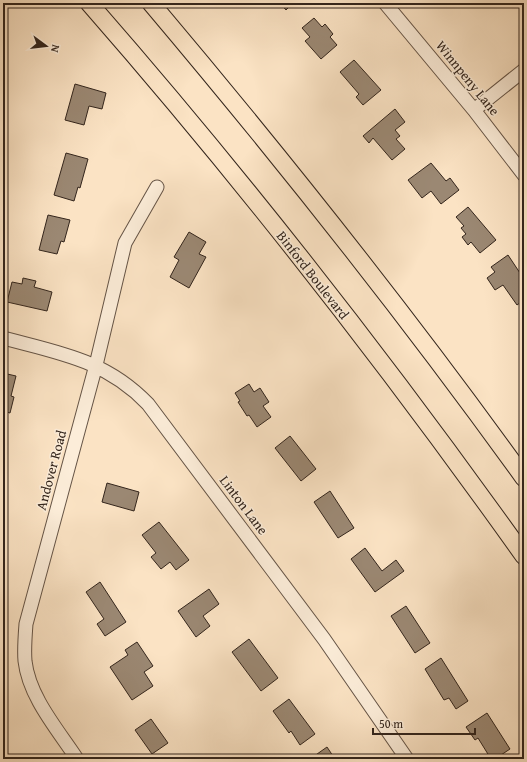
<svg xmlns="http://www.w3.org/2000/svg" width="527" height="762" viewBox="0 0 527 762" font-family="'Gentium Book Plus',serif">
  <rect width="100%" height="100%" fill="#fbe3c4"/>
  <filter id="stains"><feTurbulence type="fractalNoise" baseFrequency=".005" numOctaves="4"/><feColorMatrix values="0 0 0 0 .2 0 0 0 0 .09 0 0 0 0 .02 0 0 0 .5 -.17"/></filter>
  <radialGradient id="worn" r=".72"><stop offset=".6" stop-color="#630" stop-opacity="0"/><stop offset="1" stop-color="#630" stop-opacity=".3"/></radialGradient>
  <path fill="#9b8873" stroke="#33251c" d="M280 3H293L286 10Z
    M432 3H440L435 7Z
    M314 18 322 27 325 24 333 34 330 37 337 45 321 59 305 41 310 37 302 28Z
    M354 60 381 90 363 105 356 97 359 94 340 72Z
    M75 84 106 93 102 109 89 106 84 125 65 120Z
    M395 109 405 122 395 130 400 136 396 139 405 149 392 160 373 138 369 143 363 136Z
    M66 153 88 159 80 188 78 187 74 201 54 195Z
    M431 163 446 181 450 178 459 190 441 204 431 191 422 198 408 180Z
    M468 207 496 240 480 253 471 242 468 245 462 237 466 234 461 228 464 226 456 217Z
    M48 215 70 220 64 242 61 241 57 254 39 250Z
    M189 232 206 242 199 254 206 257 189 288 170 277 179 260 174 257Z
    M508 255 524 279V300L517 305 503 285 495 290 487 278 495 272 491 267Z
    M23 278 36 281 34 287 52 292 47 311 7 302 12 282 22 284Z
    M3 373 16 376 11 396 14 397 10 413 3 411Z
    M249 384 254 392 260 388 269 402 263 406 271 417 257 427 249 415 247 416 238 402 240 401 235 393Z
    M3 430 7 431 3 446Z
    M290 436 316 469 301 481 275 448Z
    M107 483 139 492 134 511 102 502Z
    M330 491 354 528 338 538 314 502Z
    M159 522 189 560 176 570 170 562 161 569 151 557 156 553 142 535Z
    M365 548 382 571 396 560 404 571 375 592 351 559Z
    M100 582 126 622 105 636 97 624 104 619 86 592Z
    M209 589 219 604 203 616 210 626 196 637 178 611Z
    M406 606 430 643 415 653 391 616Z
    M249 639 278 678 261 691 232 652Z
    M137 642 153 666 144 672 153 686 132 700 110 667 128 655 125 650Z
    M441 658 468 701 456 709 449 698 444 700 425 669Z
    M289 699 315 734 300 745 291 731 289 733 273 711Z
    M487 713 510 749 495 759H491L478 738 475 740 466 727Z
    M151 719 168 743 152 754 135 730Z
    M327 747 335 759H310Z"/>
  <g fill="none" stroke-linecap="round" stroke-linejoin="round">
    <defs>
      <path id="minor" d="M385 3 474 110 524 175
        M474 110 524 70
        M3 338C59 353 106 360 148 404L324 639 407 759
        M77 759C58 730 29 697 25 661 24 649 25 637 26 624L96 365 125 243 157 187"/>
      <path id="major" d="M89 3C243 179 388 365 524 556
        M151 3C281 157 406 314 524 478"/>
    </defs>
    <use href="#minor" stroke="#655446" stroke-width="15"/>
    <use href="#major" stroke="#33251c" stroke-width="19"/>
    <use href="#minor" stroke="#fcedd9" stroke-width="13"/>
    <use href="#major" stroke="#fbe3c4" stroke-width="17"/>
  </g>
  <g text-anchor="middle" stroke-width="3" stroke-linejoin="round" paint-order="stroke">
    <g font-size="14" fill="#33251c" stroke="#fcedd9">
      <text transform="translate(468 78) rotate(51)" y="5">Winnpeny Lane</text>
      <text transform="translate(313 275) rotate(52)" y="5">Binford Boulevard</text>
      <text transform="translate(51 470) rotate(-75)" y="5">Andover Road</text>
      <text transform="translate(244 505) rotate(53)" y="5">Linton Lane</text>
    </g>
  </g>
  <rect width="527" height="762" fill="none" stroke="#fbe3c4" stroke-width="16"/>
  <rect x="4" y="4" width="519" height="754" fill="none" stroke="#33251c" stroke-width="2"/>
  <rect x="8" y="8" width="511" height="746" fill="none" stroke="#33251c"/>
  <g transform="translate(46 46) rotate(105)" stroke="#fcedd9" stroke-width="3" paint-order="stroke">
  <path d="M0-3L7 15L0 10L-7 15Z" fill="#33251c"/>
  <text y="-6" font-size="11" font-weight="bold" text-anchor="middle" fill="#33251c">N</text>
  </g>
  <path d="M373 728v6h102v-6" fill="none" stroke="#33251c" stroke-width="2"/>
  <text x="379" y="728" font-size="12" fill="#33251c" stroke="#fcedd9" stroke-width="3" paint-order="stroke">50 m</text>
  <rect width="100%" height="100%" filter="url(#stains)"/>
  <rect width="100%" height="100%" fill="url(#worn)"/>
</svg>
